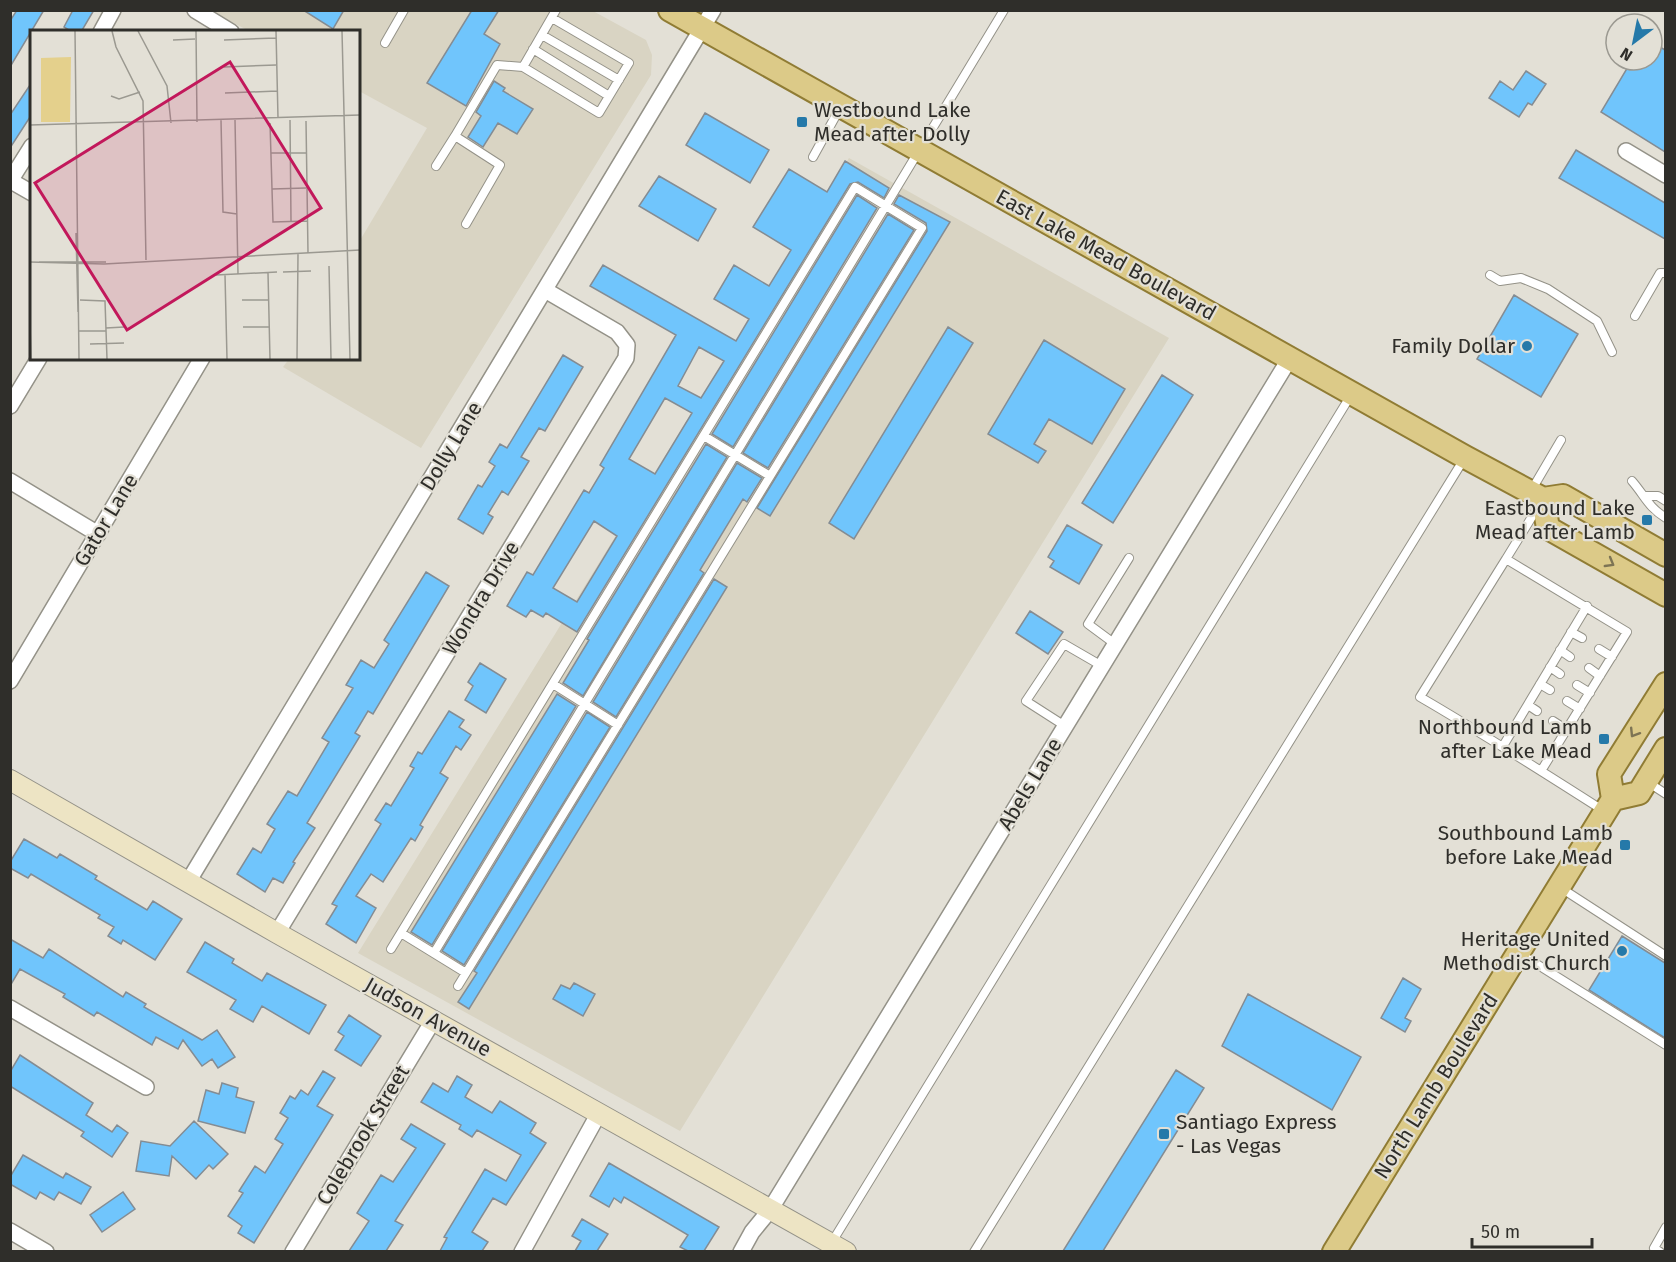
<svg xmlns="http://www.w3.org/2000/svg" width="1676" height="1262" viewBox="0 0 1676 1262" font-family="'Fira Sans',sans-serif">
  <rect width="100%" height="100%" fill="#e3e0d6"/>
  <path fill="#d9d4c3" d="M211 11H593L646 40 652 55 651 75 421 448 283 367 289 359 358 358 359 242 427 128 359 91 358 32 249 31Z
    M849 158 1169 338 680 1131 358 953Z"/>
  <path fill="#70c5fc" stroke="#848c93" stroke-width="1.5" fill-rule="evenodd" d="M17 10H44L10 67V21Z
    M73 10H94L81 32H72L64 27Z
    M303 10H344L333 29Z
    M472 10H499L484 34 500 44 466 106 427 83Z
    M1652 42 1665 50V152L1601 112 1632 60H1652Z
    M1526 71 1546 84 1532 105 1528 103 1519 117 1489 98 1500 81 1513 90Z
    M494 81 505 88 503 91 533 109 517 134 498 123 483 147 468 137 481 116 476 112Z
    M32 82V114L10 148V115Z
    M705 113 769 150 750 183 686 145Z
    M1576 150 1665 203V239L1559 178Z
    M845 161 889 188 884 198 858 182 850 184 577 632 546 613 543 617 531 610 526 617 507 606 527 572 533 575 584 490 589 493 604 468 600 465 676 335 590 286 603 265 736 341 749 319 714 299 734 265 769 286 791 250 753 227 789 169 827 192ZM699 347 724 361 701 398 678 386ZM665 398 692 413 655 474 629 459ZM594 521 617 536 577 602 553 588Z
    M659 176 716 209 698 241 639 206Z
    M857 195 877 208 733 447 712 434Z
    M899 195 950 222 770 516 757 508 927 231 926 223 894 204Z
    M888 214 914 230 768 468 743 453Z
    M1514 295 1578 334 1541 397 1477 359Z
    M948 327 973 343 854 539 829 523Z
    M1044 340 1125 389 1092 444 1049 419 1034 444 1046 451 1038 463 988 434Z
    M563 355 583 367 545 431 539 428 521 457 529 461 508 495 502 491 488 514 493 517 483 534 458 519 478 485 482 487 495 466 489 462 500 444 507 448Z
    M1162 375 1193 395 1113 523 1082 503Z
    M706 444 727 457 583 696 563 683 589 640 587 639Z
    M737 463 762 478 747 502 743 499 700 570 704 573 616 717 593 702Z
    M1067 525 1102 545 1079 584 1050 567 1054 561 1048 557Z
    M426 572 449 586 373 714 368 711 355 733 360 736 307 823 315 828 293 862 295 863 283 883 273 878 265 892 237 874 253 848 261 853 275 829 267 824 288 791 297 796 329 742 322 738 353 688 346 685 361 660 374 668 389 644 384 640Z
    M714 579 727 587 469 1009 458 1002 477 973 474 971Z
    M1030 611 1063 632 1048 654 1016 633Z
    M480 663 506 679 486 713 465 700 473 686 468 682Z
    M557 694 576 706 432 945 411 932Z
    M449 711 464 720 459 727 471 735 461 750 456 746 440 773 448 778 420 825 423 827 415 841 411 838 383 882 371 874 356 896 376 908 356 943 326 924 337 906 332 904 381 824 375 820 386 803 391 806 414 768 410 766 418 752 422 754Z
    M587 712 610 727 464 965 442 951Z
    M24 839 57 858 60 854 97 876 95 879 147 910 153 901 182 919 155 960 123 940 121 944 108 936 114 927 98 918 100 915 31 874 28 878 10 868V862Z
    M1622 936 1665 963V1038L1589 990Z
    M10 939 43 958 49 949 123 997 126 992 146 1004 144 1007 202 1040 217 1030 235 1057 218 1068 212 1059 202 1066 183 1040 178 1049 156 1037 152 1045 97 1012 94 1016 63 997 65 994 20 969 10 986Z
    M205 942 234 959 232 963 262 981 267 973 326 1005 309 1034 262 1006 253 1022 230 1009 236 1000 187 972Z
    M1403 978 1421 989 1405 1018 1411 1021 1405 1032 1381 1018Z
    M574 983 595 994 583 1016 553 999 561 985 570 989Z
    M1248 994 1361 1057 1332 1110 1222 1046Z
    M349 1015 381 1036 361 1066 335 1050 344 1036 338 1032Z
    M20 1055 93 1103 86 1115 112 1132 117 1125 128 1133 112 1157 81 1136 84 1132 10 1086V1072Z
    M1176 1070 1204 1088 1103 1251H1063Z
    M323 1071 335 1078 317 1106 333 1115 254 1243 238 1233 242 1226 228 1216 243 1193 239 1191 255 1166 265 1173 283 1144 275 1139 288 1118 280 1113 290 1096 295 1099 301 1090 308 1095Z
    M457 1076 472 1085 465 1097 492 1113 500 1101 536 1123 530 1133 546 1143 506 1205 493 1198 472 1232 488 1242 482 1251H440L447 1238 444 1237 485 1169 506 1181 521 1155 477 1130 472 1137 459 1129 461 1125 421 1102 433 1083 448 1092Z
    M222 1083 238 1088 236 1097 254 1102 245 1133 198 1121 206 1090 219 1094Z
    M194 1121 228 1154 213 1169 209 1165 196 1179 172 1156 169 1176 136 1171 141 1141 170 1146Z
    M411 1124 445 1144 395 1221 403 1225 386 1251H349L369 1221 357 1213 381 1175 393 1182 416 1148 401 1139Z
    M23 1155 63 1178 66 1173 91 1187 81 1204 59 1192 54 1200 40 1192 36 1199 10 1184V1177Z
    M609 1163 719 1227 704 1251H688L680 1247 688 1235 624 1197 621 1203 614 1198 609 1207 590 1196Z
    M123 1192 135 1209 102 1232 90 1215Z
    M582 1219 608 1234 597 1251H575L581 1241 572 1236Z"/>
  <g fill="none" stroke-linecap="round" stroke-linejoin="round">
    <defs>
      <path id="lane" d="M552 18 629 63 599 113 523 67 556 10
        M542 35 619 80
        M385 43 404 10
        M533 49 609 96
        M813 157 840 108
        M436 166 455 136
        M466 224 500 165 455 136 497 65 523 67
        M1490 275 1500 281 1521 278 1548 289 1597 321 1612 352
        M1635 316 1660 273H1666
        M704 436 770 476
        M1632 481C1645 496 1648 507 1666 518
        M1531 491 1561 440
        M1645 496H1658L1666 501
        M1506 559 1538 507
        M1571 632 1582 638
        M1115 644 1088 624 1129 558
        M1599 649 1612 657
        M1560 650 1570 657
        M1550 667 1560 674
        M1589 668 1600 676
        M553 684 618 725
        M1540 684 1550 690
        M1577 685 1590 693
        M1567 701 1580 709
        M1528 705 1537 711
        M1553 721 1567 730
        M1065 726 1026 701 1064 644 1102 666
        M1503 746 1587 606
        M1541 771 1627 632 1506 559 1420 697C1482 733 1543 772 1604 811
        M1649 783 1666 794
        M1561 888 1666 956
        M401 933 466 973
        M391 949 855 187 922 228 458 986
        M434 953 1004 10
        M1519 953 1666 1045
        M832 1242 1351 395
        M974 1252 1464 459
        M1660 1252 1654 1248 1666 1227"/>
      <path id="street" d="M195 10 231 32
        M101 32 113 10
        M1626 151 1666 175
        M10 181 32 146
        M11 181 32 193
        M10 406 39 358
        M10 481 98 534
        M10 681 202 358
        M188 882 713 10
        M277 933 626 358 627 345 617 332 545 290
        M10 1008 146 1087
        M10 1231 46 1252
        M293 1252 434 1019
        M522 1252 599 1113
        M741 1252 752 1232 770 1210 1290 358"/>
      <path id="secondary" d="M10 780 277 933 846 1252"/>
      <path id="primary" d="M670 10 1465 457 1543 499 1563 496 1666 555
        M1543 499 1548 528 1666 595
        M1613 799 1639 793 1666 749
        M1334 1252 1613 799 1609 774 1666 684"/>
    </defs>
    <use href="#lane" stroke="#949288" stroke-width="10"/>
    <use href="#street" stroke="#949288" stroke-width="18"/>
    <use href="#secondary" stroke="#949288" stroke-width="22"/>
    <use href="#primary" stroke="#907c34" stroke-width="26"/>
    <use href="#lane" stroke="#fff" stroke-width="8"/>
    <use href="#street" stroke="#fff" stroke-width="15"/>
    <use href="#secondary" stroke="#ede4c4" stroke-width="20"/>
    <use href="#primary" stroke="#dcca88" stroke-width="22"/>
  </g>
  <defs><path id="oneway-chevron" d="M-2-3.5L2.5 0L-2 3.5" fill="none" stroke-width="1.6" stroke-linecap="round" stroke-linejoin="round" transform="scale(1.5)"/></defs>
  <g stroke="#7d7454">
    <use href="#oneway-chevron" transform="translate(1610 563) rotate(30)"/>
    <use href="#oneway-chevron" transform="translate(1634 733) rotate(122)"/>
  </g>
  <g fill="#2579a9" stroke="#e3e0d6" stroke-width="2">
    <rect x="796" y="116" width="12" height="12" rx="3"/>
    <circle cx="1527" cy="346" r="6"/>
    <rect x="1641" y="514" width="12" height="12" rx="3"/>
    <rect x="1598" y="733" width="12" height="12" rx="3"/>
    <rect x="1619" y="839" width="12" height="12" rx="3"/>
    <circle cx="1622" cy="951" r="6"/>
    <rect x="1158" y="1128" width="12" height="12" rx="3"/>
  </g>
  <g text-anchor="middle" stroke-width="4.5" stroke-linejoin="round" paint-order="stroke">
    <g font-size="21" fill="#2f2e2a" stroke="#e3e0d6" text-anchor="end">
      <text x="814" y="117" text-anchor="start">Westbound Lake<tspan x="814" dy="24">Mead after Dolly</tspan></text>
      <text x="1515" y="353">Family Dollar</text>
      <text x="1635" y="515">Eastbound Lake<tspan x="1635" dy="24">Mead after Lamb</tspan></text>
      <text x="1592" y="734">Northbound Lamb<tspan x="1592" dy="24">after Lake Mead</tspan></text>
      <text x="1613" y="840">Southbound Lamb<tspan x="1613" dy="24">before Lake Mead</tspan></text>
      <text x="1610" y="946">Heritage United<tspan x="1610" dy="24">Methodist Church</tspan></text>
      <text x="1176" y="1129" text-anchor="start">Santiago Express<tspan x="1176" dy="24">- Las Vegas</tspan></text>
    </g>
    <g font-size="21" fill="#2f2e2a" stroke="#e3e0d6">
      <text transform="translate(1106 255) rotate(29)" y="7">East Lake Mead Boulevard</text>
      <text transform="translate(451 446) rotate(-59)" y="7">Dolly Lane</text>
      <text transform="translate(106 520) rotate(-59)" y="7">Gator Lane</text>
      <text transform="translate(481 598) rotate(-59)" y="7">Wondra Drive</text>
      <text transform="translate(1030 784) rotate(-59)" y="7">Abels Lane</text>
      <text transform="translate(428 1017) rotate(29)" y="7">Judson Avenue</text>
      <text transform="translate(1436 1086) rotate(-58)" y="7">North Lamb Boulevard</text>
      <text transform="translate(363 1135) rotate(-59)" y="7">Colebrook Street</text>
    </g>
  </g>
  <g transform="translate(30 30)">
    <rect width="330" height="330" fill="#e3e0d6"/>
    <path d="M41 27 40 92H11V28Z" fill="#e4d08c"/>
    <path fill="none" stroke="#9b9991" stroke-width="1.5" d="M45 1 49 329M82 1 86 17 113 71 116 230M108 1 137 56 141 93M166 1 167 92M246 1 248 88M312 1 320 329M143 10 165 9M194 10 246 8M194 37 246 35M195 63 247 61M81 66 89 69 110 62M191 90 193 182 207 184M205 90 208 244M260 90 261 191M276 91 278 223M240 93 243 192 277 191M0 95 330 85M241 123H276M242 159 276 158M46 203 48 282M0 232 74 234 330 220M9 232H76M299 236 301 329M253 242 281 241M238 243 240 329M186 245 247 242M195 245 197 329M50 270 75 271 77 329M212 270H239M0 294 1 329M213 297H239M76 298 94 297M48 301H76M60 314 94 313M267 329 268 224"/>
    <path fill="#c2185b" fill-opacity="0.15" stroke="#c2185b" stroke-width="3" d="M200 32 291 178 97 300 5 153Z"/>
    <rect width="330" height="330" fill="none" stroke="#2f2e2a" stroke-width="3"/>
  </g>
  <rect width="1676" height="1262" fill="none" stroke="#2f2e2a" stroke-width="24"/>
  <g transform="translate(1634 42) rotate(212)"><circle r="28" fill="#e3e0d6" stroke="#9b9991" stroke-width="1.5"/>
  <path d="M0-4.5L10 22L0 15L-10 22Z" fill="#2579a9"/>
  <text y="-9" font-size="16" font-weight="bold" text-anchor="middle" fill="#2f2e2a">N</text>
  </g>
  <path d="M1472 1238v9h120v-9" fill="none" stroke="#2f2e2a" stroke-width="3"/>
  <text x="1481" y="1238" font-size="18" fill="#2f2e2a" stroke="#e3e0d6" stroke-width="4.5" paint-order="stroke">50 m</text>
</svg>
